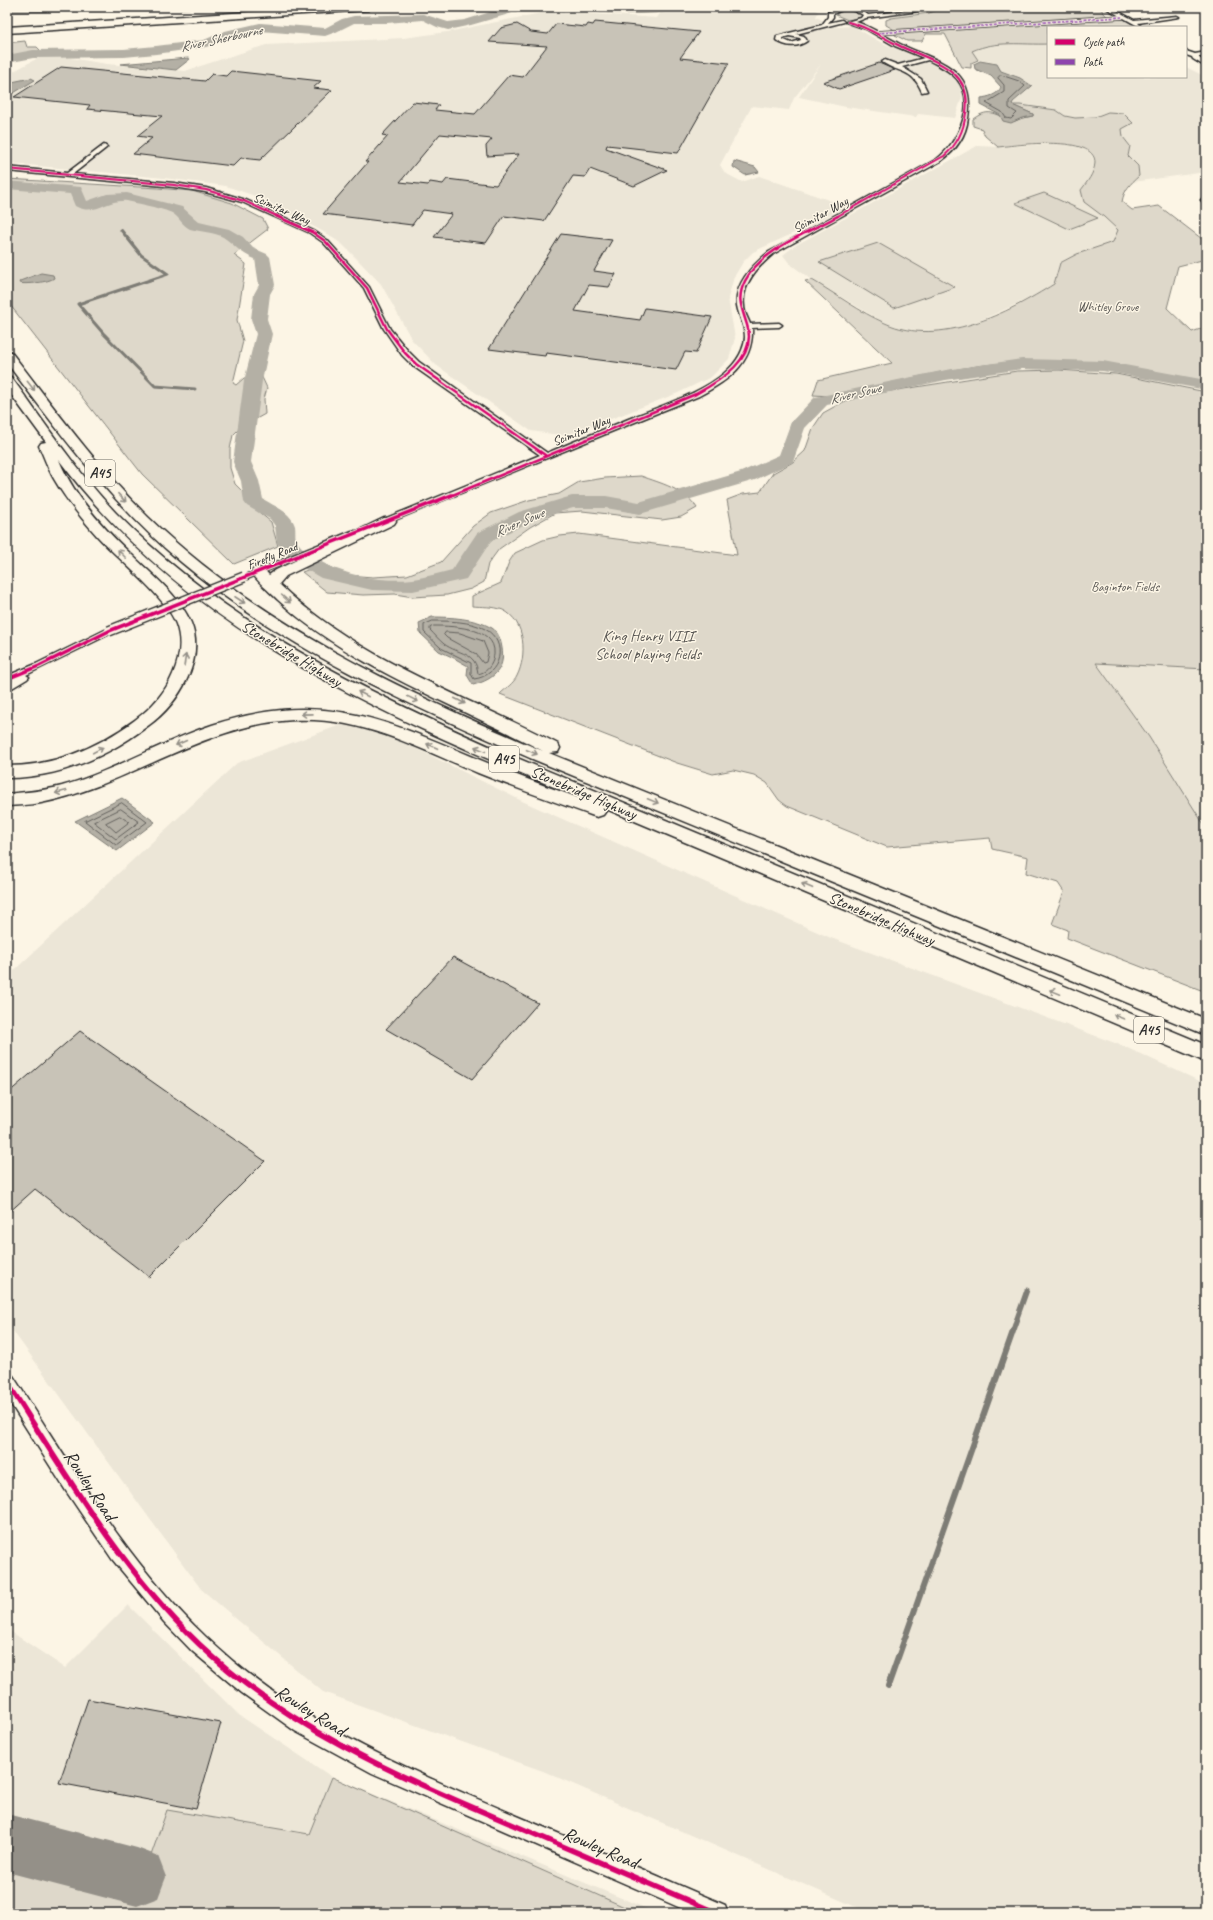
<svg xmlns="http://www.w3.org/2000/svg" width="1213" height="1920" viewBox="0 0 1213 1920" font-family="Caveat,sans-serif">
  <rect width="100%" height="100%" fill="#fcf5e5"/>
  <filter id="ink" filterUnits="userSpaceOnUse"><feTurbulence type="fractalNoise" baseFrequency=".025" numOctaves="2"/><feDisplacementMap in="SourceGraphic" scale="8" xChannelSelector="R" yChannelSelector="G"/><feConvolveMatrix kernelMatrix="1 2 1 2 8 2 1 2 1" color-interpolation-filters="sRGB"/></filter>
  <g filter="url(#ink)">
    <path fill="#ece6d7" d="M676 7H813L818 12 816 17 837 27 853 26 880 42 939 66 950 74 960 85 962 97 955 118 918 114 916 117 846 107 799 97 821 64 794 98 789 110 752 106 720 165 725 173 742 182 759 176 846 206 815 223 753 252 743 262 734 277 728 298 735 338 729 359 711 377 678 393 567 436 531 431 436 365 412 340 381 284 358 260 342 244 322 231 258 197 226 186 164 178 7 163V75L45 54 107 64 185 71 266 45 404 38 447 32 551 11 657 18 661 12 676 11Z
      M1006 43 1048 44V77H1186V67L1206 77V172L1132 182 1139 176 1138 166 1128 156 1130 146 1123 137 1122 129 1108 112 1095 117 1075 118 1065 116 1056 110 1020 105H1012L1013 102 1029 89 1015 75 1001 71 997 64 993 62 978 60 972 51 983 47Z
      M1063 143 1082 148 1091 154 1095 162 1091 176 1081 190 1118 230 1113 242 1077 254 1060 263 1054 284 1039 294 972 324 955 329 934 333 900 328 885 323 812 280 790 264 783 255 796 245 977 146 999 147Z
      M1096 662 1206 669V828L1149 737Z
      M357 719 524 802 831 938 1123 1046 1206 1084V1913H870L543 1771 323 1692 201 1589 7 1323V977L237 763Z
      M128 1605 239 1715 332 1777 657 1913H7V1629L65 1668Z"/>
    <path fill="#ded8ca" stroke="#84827a" d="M7 7H210L101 11 7 12Z
      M947 7H1094L1101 9C1107 18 1112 21 1124 19L1136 27H1048V44C1022 45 997 40 972 51L978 60 971 63V68L962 67 945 34H926L922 41H907L895 35 893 29 886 25V20L891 18 929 13Z
      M847 10 861 13 862 17 848 20 836 15 840 12Z
      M25 41 27 47H37L41 51 7 58V43Z
      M1012 105H1020L1056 110 1065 116 1075 118 1095 117 1108 112 1123 113 1133 123 1122 129 1123 137 1130 146 1128 156 1138 166 1139 176C1130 184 1124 190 1122 202L1132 210 1159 206 1206 242V259L1178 266 1167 308 1192 332 1206 327V383C1140 365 1045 356 977 366 928 373 879 386 831 396L813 395 818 380 892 363 805 281 812 280C836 294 860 312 885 323 940 348 1008 313 1054 284L1060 263 1077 254 1113 242 1118 230 1104 217 1084 202 1081 190C1087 182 1094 174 1095 163 1096 134 1016 145 998 147L985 136 982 129 973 126V119C991 106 996 116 1015 121L1022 118 1033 116V114Z
      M7 179 157 188 192 191 232 203 263 219 268 229 234 255 246 264 237 320 243 341 233 383 236 385 244 378 261 375 267 388 264 399 265 414 240 428 233 435 230 449V468L235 484 244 493 249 504 271 522 278 546 234 564 142 474 7 301Z
      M1044 193 1098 218 1069 229 1015 203Z
      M878 243 955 287 894 308 819 262Z
      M1059 370 1116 374 1206 392V669L1096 663 1149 737 1206 828V992L1067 938 1068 930 1052 924 1064 892 1058 883 1026 873 1028 857 992 849 990 838 887 847 787 806 779 800 767 783 754 775 733 770 713 774 677 763 500 694C505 689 514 683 517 676 527 656 526 621 503 610 493 606 482 607 472 606V596L501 583 509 562 515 553 543 540 560 536 579 534 737 555 727 500 743 494 760 492 773 473 793 462 805 451 813 428 823 413 843 402 866 395 1017 371Z
      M641 476C660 483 685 489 697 508L681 517 662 520 582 511 555 513 530 527 499 549 488 564 484 582 471 589 447 595 413 597 395 594 363 595 327 592 302 572 310 569 334 574 373 577 407 575 441 562 473 526 491 513 529 500 559 494 579 482 605 478Z
      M332 1777 638 1913H7V1862L136 1898 167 1810 309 1834Z"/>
    <path fill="#b4b0a5" stroke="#7d7b74" d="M188 58 190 59 176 70 120 64Z
      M980 61 997 64 1001 71 1020 78 1032 86 1013 102 1012 105 1033 114V116L1022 118 1011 123 1003 121 1000 115 981 105V98C988 97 998 95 1001 87L991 76 975 69 974 64Z
      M31 78 35 80 7 97V83Z
      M734 161 755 167 759 172 745 175 733 167Z
      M41 273 53 275 54 278C50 282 24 285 19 283L20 281Z
      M432 617C450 617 475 618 492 628 497 631 500 638 501 643 507 667 496 679 473 685L467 675 468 666 452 657 439 651 420 633 419 623Z
      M122 798 155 822 117 851 75 821Z"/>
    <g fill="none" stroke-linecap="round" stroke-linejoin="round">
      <path stroke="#62605c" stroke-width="1" d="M1001 75 1019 81 1025 86 1009 101V108L1017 113 1011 119 1006 118 1002 112 986 103 1004 92V85L998 78Z
        M433 621C450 621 470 621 485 629 509 642 501 676 474 679L471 674V663L441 648 424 632V625Z
        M434 626C455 626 502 627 493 660 490 668 486 672 478 674 476 651 459 655 444 644 439 640 434 634 430 630V628Z
        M446 632 460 633 483 641 488 653 486 662 483 663 476 654 447 638 444 635Z
        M122 803 147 822 116 845 85 821Z
        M121 809 139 822 116 839 94 822Z
        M120 816 129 822 116 832 106 823Z"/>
      <path stroke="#7d7b74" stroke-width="3" d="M121 230 141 255 168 274 78 304 103 333 155 386 195 389"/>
      <path stroke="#7d7b74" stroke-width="5" d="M1016 1321 1027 1290"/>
      <path stroke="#7d7b74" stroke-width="6" d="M888 1686 1017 1320"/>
      <path fill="#b4b0a5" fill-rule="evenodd" d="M506 7H528L526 9 471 25 448 30 437 27 423 20 387 23H354L336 32 325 36 260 31 233 37 206 47 156 54 124 57 33 58 7 63V55L33 50 124 49 156 46 204 40 225 31 260 23 325 28 342 19 354 16 423 14 448 22 465 20Z
        M577 7H674C672 9 672 10 669 11 658 16 584 15 577 7Z
        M7 181 81 187 87 201 107 194 127 193 182 207 199 222 229 229 243 237 253 248 267 254 270 257 275 285 270 294 267 319 272 334 262 381 251 462 259 481 263 499C274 506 291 512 295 526 296 532 294 539 298 543 323 573 376 583 413 579 426 577 439 573 452 570L477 533 519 512 565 498 572 496H606L639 502 741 472 779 455 791 422 815 397 821 396 946 370 1022 359 1103 361 1206 380V390L1103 371 1022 369 946 380 827 405 805 428 793 462 755 480 640 514 606 508H573L533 520 491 541 466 579 413 591 372 590 321 578 295 563 277 543 275 526 270 519 247 506 244 502 241 481 233 462 244 381 256 334 251 319 254 294 259 285 255 259C241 254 235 245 223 237 213 232 201 232 190 229 183 226 179 217 172 213 164 209 136 203 127 201 106 199 96 217 75 206L70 194 7 189Z"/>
      <path fill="#949088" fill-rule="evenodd" d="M7 1814 137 1848 158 1856 166 1877 158 1898 137 1906 7 1872Z"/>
    </g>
    <path fill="#c8c3b7" stroke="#2b2b2b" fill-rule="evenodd" d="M595 22 699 32 680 58 729 63 678 153 607 145 606 148 667 170 634 186 590 169 585 177 573 176 544 221 504 216 486 243 434 237 452 214 423 210 412 225 323 214 368 162H365L388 136 382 135 413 102 439 105 435 110 475 114 509 75 523 77 547 46 489 42 501 28 517 24 531 32 548 34 556 24 586 27 588 24 593 25ZM440 134 492 139 486 146 487 156 519 154 496 185 447 179 443 184 430 182 428 185 400 182Z
      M879 63 895 70 839 89 823 82Z
      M61 67 205 81 212 74 226 76 231 71 321 81 313 88 332 90 260 160 241 158 233 166 133 154 152 138 137 136 162 116 87 109 90 105 14 97Z
      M561 234 612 240 594 271 616 274 609 287 589 285 575 311 640 320 645 308 712 317 696 353 685 352 676 370 546 353 545 356 489 349Z
      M453 957 538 1003 472 1079 386 1029Z
      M80 1031 265 1161 149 1277 35 1189 7 1214V1094Z
      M88 1699 221 1723 196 1809 59 1783Z"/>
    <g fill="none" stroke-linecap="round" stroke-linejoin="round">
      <defs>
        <path id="pedestrian" d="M877 33 1122 17"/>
        <path id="minor" d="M843 7 860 9 868 15 933 7 912 12 866 18 856 22C872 27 885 37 900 44 937 62 976 66 968 118 966 136 955 151 941 161L773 254C758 267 741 284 744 306 744 313 748 318 750 324L779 323 782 325 779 327 752 328C754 364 727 381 699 396L380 526H377V522L540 455 413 366 402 355 384 329 364 288 323 242 310 233 242 202 205 192 174 187 7 171V167L67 173 104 145 107 147 106 148 73 174 174 183 206 188 246 200 314 231 327 240 369 287 390 329 408 351 419 362 547 453C575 441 603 430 631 418 665 404 727 387 742 350 749 335 742 324 738 310 731 286 753 265 769 252L937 159C958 143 977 103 957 79 949 70 938 65 928 60L902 67 921 79 927 91 922 92C912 68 900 74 882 62L885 60 898 65 924 58 895 46 866 29 846 22 861 18 863 15C854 9 842 8 833 14V17L828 23 842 20 844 22 796 34 804 36 807 41C798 48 785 47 776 40L777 36 822 25 828 17V12ZM789 36 800 38 801 40 791 43 782 39V38Z
          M1104 7H1110L1134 20 1177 16 1179 17 1138 23 1140 25 1138 26Z
          M1186 51 1195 54 1206 52V56L1198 57 1206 63V67L1193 59 1192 57 1186 55Z
          M1206 195V205L1201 200Z
          M1204 269 1206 270V274L1201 271Z
          M352 531H358L359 533 247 579H241L240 577Z
          M109 628 113 631 112 633 26 675 29 677 27 679 7 691V684L13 680 7 682V676L36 664Z"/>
        <path id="tertiary" d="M7 1374 13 1376C72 1467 127 1562 206 1637 294 1721 400 1766 510 1813 582 1843 653 1874 725 1905L728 1913H692L372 1773 295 1731 242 1693 192 1651 164 1622 112 1559 66 1491 7 1398Z"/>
        <path id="trunk" d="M328 7H372L368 10 7 33V27Z
          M834 7H844L835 13 831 10Z
          M850 7H859L862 10 858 13Z
          M7 351 11 352C55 409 97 467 148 517 260 625 402 691 543 751 457 705 350 667 278 600 269 591 258 582 251 572L253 569C261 567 264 569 269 575L276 570 384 518H394L396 521 394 524 286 576 279 584C356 659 464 695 558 744L560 748 558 752 549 753 1206 1019V1035L530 758C408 704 284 649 181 562 113 505 60 434 7 363Z
          M7 376 11 377C45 423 77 472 116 513 226 625 363 690 505 753L1206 1045V1062L604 808 606 811 603 815 597 817 591 815C553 801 515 788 478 773 387 734 327 700 226 733 163 753 106 790 41 803 30 805 18 805 7 806V794C26 792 43 791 62 786 114 771 161 742 212 725 325 688 387 721 490 764 522 778 554 789 587 801 391 718 190 636 59 460 74 496 103 528 132 555 152 575 180 596 191 623 206 660 178 704 149 725 107 757 60 778 7 778V766C55 766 97 748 135 720 151 708 165 693 173 674 180 658 182 640 176 624 167 598 118 559 98 537 82 519 66 500 54 479 48 469 44 457 39 446L41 443 46 442 7 389Z"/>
      </defs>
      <use href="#pedestrian" stroke="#2b2b2b" stroke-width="5.5"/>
      <use href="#minor" stroke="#2b2b2b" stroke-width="3"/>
      <use href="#tertiary" stroke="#2b2b2b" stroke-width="3"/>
      <use href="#trunk" stroke="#2b2b2b" stroke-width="3"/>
      <use href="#pedestrian" stroke="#fcf5e5" stroke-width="4"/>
      <use href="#minor" fill="#fcf5e5" fill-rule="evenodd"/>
      <use href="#tertiary" fill="#fcf5e5" fill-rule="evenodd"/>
      <use href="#trunk" fill="#fcf5e5" fill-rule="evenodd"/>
      <defs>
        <path id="minor-bridge" d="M109 631 244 577"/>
      </defs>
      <use href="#minor-bridge" stroke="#2b2b2b" stroke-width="12" stroke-linecap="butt"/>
      <use href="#minor-bridge" stroke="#fcf5e5" stroke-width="9"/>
      <path stroke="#8e44ad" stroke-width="1.5" stroke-dasharray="3 1.5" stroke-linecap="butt" d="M877 33 1122 17"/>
      <defs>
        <path id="cycleway-far3" d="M7 169 174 185 206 190 244 201 279 217
          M836 217 944 156C957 145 964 130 966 113 973 67 930 61 898 45 881 37 867 26 848 22"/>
        <path id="cycleway-far2" d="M276 216 312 232 325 241 367 288 387 329 405 353 416 364 545 455
          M450 496 696 394C720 381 758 358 747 325 742 308 736 299 745 281 761 250 809 232 838 216"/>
        <path id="cycleway-far1" d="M7 679 39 666 109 631 452 495"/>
        <path id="cycleway" d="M7 1382C65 1473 120 1568 199 1644 286 1727 394 1774 502 1820 574 1851 646 1882 717 1913"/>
      </defs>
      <use href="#cycleway-far3" stroke="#fcf5e5" stroke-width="3"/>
      <use href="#cycleway-far2" stroke="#fcf5e5" stroke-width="4"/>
      <use href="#cycleway-far1" stroke="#fcf5e5" stroke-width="5.5"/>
      <use href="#cycleway" stroke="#fcf5e5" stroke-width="8"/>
      <use href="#cycleway-far3" stroke="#d6006c" stroke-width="2"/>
      <use href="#cycleway-far2" stroke="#d6006c" stroke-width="2.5"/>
      <use href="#cycleway-far1" stroke="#d6006c" stroke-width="3.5"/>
      <use href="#cycleway" stroke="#d6006c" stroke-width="5.5"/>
    </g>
    <defs><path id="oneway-shaft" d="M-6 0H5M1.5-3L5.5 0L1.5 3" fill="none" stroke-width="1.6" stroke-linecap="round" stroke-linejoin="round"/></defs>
    <g stroke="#949088">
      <use href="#oneway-shaft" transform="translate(31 386) rotate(52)"/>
      <use href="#oneway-shaft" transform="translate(122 498) rotate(47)"/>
      <use href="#oneway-shaft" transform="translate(122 554) rotate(-135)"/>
      <use href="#oneway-shaft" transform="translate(286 599) rotate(42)"/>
      <use href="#oneway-shaft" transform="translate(240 600) rotate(33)"/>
      <use href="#oneway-shaft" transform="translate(185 660) rotate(-81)"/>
      <use href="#oneway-shaft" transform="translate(363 694) rotate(-153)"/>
      <use href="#oneway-shaft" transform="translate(413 699) rotate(26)"/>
      <use href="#oneway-shaft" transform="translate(460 701) rotate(27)"/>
      <use href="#oneway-shaft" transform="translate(307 714) rotate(179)"/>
      <use href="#oneway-shaft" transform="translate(181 743) rotate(156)"/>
      <use href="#oneway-shaft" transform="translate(432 746) rotate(-157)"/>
      <use href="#oneway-shaft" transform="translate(480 749) rotate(-156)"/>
      <use href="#oneway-shaft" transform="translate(98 750) rotate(-28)"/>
      <use href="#oneway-shaft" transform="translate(532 752) rotate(23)"/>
      <use href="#oneway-shaft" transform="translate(61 792) rotate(166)"/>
      <use href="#oneway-shaft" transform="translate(653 801) rotate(22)"/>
      <use href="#oneway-shaft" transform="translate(807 886) rotate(-157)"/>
      <use href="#oneway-shaft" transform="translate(1055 992) rotate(-158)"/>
      <use href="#oneway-shaft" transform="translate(1119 1017) rotate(-158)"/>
    </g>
  </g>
  <g text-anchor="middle" stroke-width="3" stroke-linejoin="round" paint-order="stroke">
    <g font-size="13" fill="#2b2b2b" stroke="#fcf5e5">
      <text transform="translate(282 208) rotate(24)" y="5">Scimitar Way</text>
      <text transform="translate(820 214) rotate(-29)" y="5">Scimitar Way</text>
      <text transform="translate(581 430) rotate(-22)" y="5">Scimitar Way</text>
      <text transform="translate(272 555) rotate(-22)" y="5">Firefly Road</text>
    </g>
    <g font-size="13" fill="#585653" stroke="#fcf5e5">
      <text x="1108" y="311">Whitley Grove</text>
      <text x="1125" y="591">Baginton Fields</text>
    </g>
    <g font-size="14" font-style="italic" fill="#545350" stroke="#fcf5e5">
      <text transform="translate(221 38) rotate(-12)" y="5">River Sherbourne</text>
      <text transform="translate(855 393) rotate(-13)" y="5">River Sowe</text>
      <text transform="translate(519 522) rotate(-23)" y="5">River Sowe</text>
    </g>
    <g fill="#fcf5e5" stroke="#6a6863" stroke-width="1">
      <rect x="85" y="460" width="30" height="26" rx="3"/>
      <rect x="489" y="746" width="30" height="26" rx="3"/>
      <rect x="1134" y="1017" width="30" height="26" rx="3"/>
    </g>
    <g font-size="15" font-weight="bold" fill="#2b2b2b">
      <text x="100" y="478">A45</text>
      <text x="504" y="764">A45</text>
      <text x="1149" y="1035">A45</text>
    </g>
    <g font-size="16" fill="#585653" stroke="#fcf5e5">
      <text x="648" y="641">King Henry VIII<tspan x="648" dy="18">School playing fields</tspan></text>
    </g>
    <g font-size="16" fill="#2b2b2b" stroke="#fcf5e5">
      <text transform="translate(292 653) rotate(31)" y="6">Stonebridge Highway</text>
      <text transform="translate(584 792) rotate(23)" y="6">Stonebridge Highway</text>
      <text transform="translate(882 918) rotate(23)" y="6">Stonebridge Highway</text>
    </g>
    <g font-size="19" fill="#2b2b2b" stroke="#fcf5e5">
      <text transform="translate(91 1485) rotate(57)" y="7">Rowley Road</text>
      <text transform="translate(311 1710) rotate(32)" y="7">Rowley Road</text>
      <text transform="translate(601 1847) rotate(23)" y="7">Rowley Road</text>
    </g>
  </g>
  <rect width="1213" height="1920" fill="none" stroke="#fcf5e5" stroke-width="24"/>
  <rect x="12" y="12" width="1189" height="1896" fill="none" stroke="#2b2b2b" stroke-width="1.5" filter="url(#ink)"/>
  <rect x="1047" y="26" width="140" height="52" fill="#fcf5e5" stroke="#a8a49b"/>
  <rect x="1055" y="39" width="20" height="6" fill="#d6006c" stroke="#a8a49b"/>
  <text x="1083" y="46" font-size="12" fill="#2b2b2b">Cycle path</text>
  <rect x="1055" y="59" width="20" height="6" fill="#8e44ad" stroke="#a8a49b"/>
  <text x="1083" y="66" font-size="12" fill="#2b2b2b">Path</text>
</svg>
